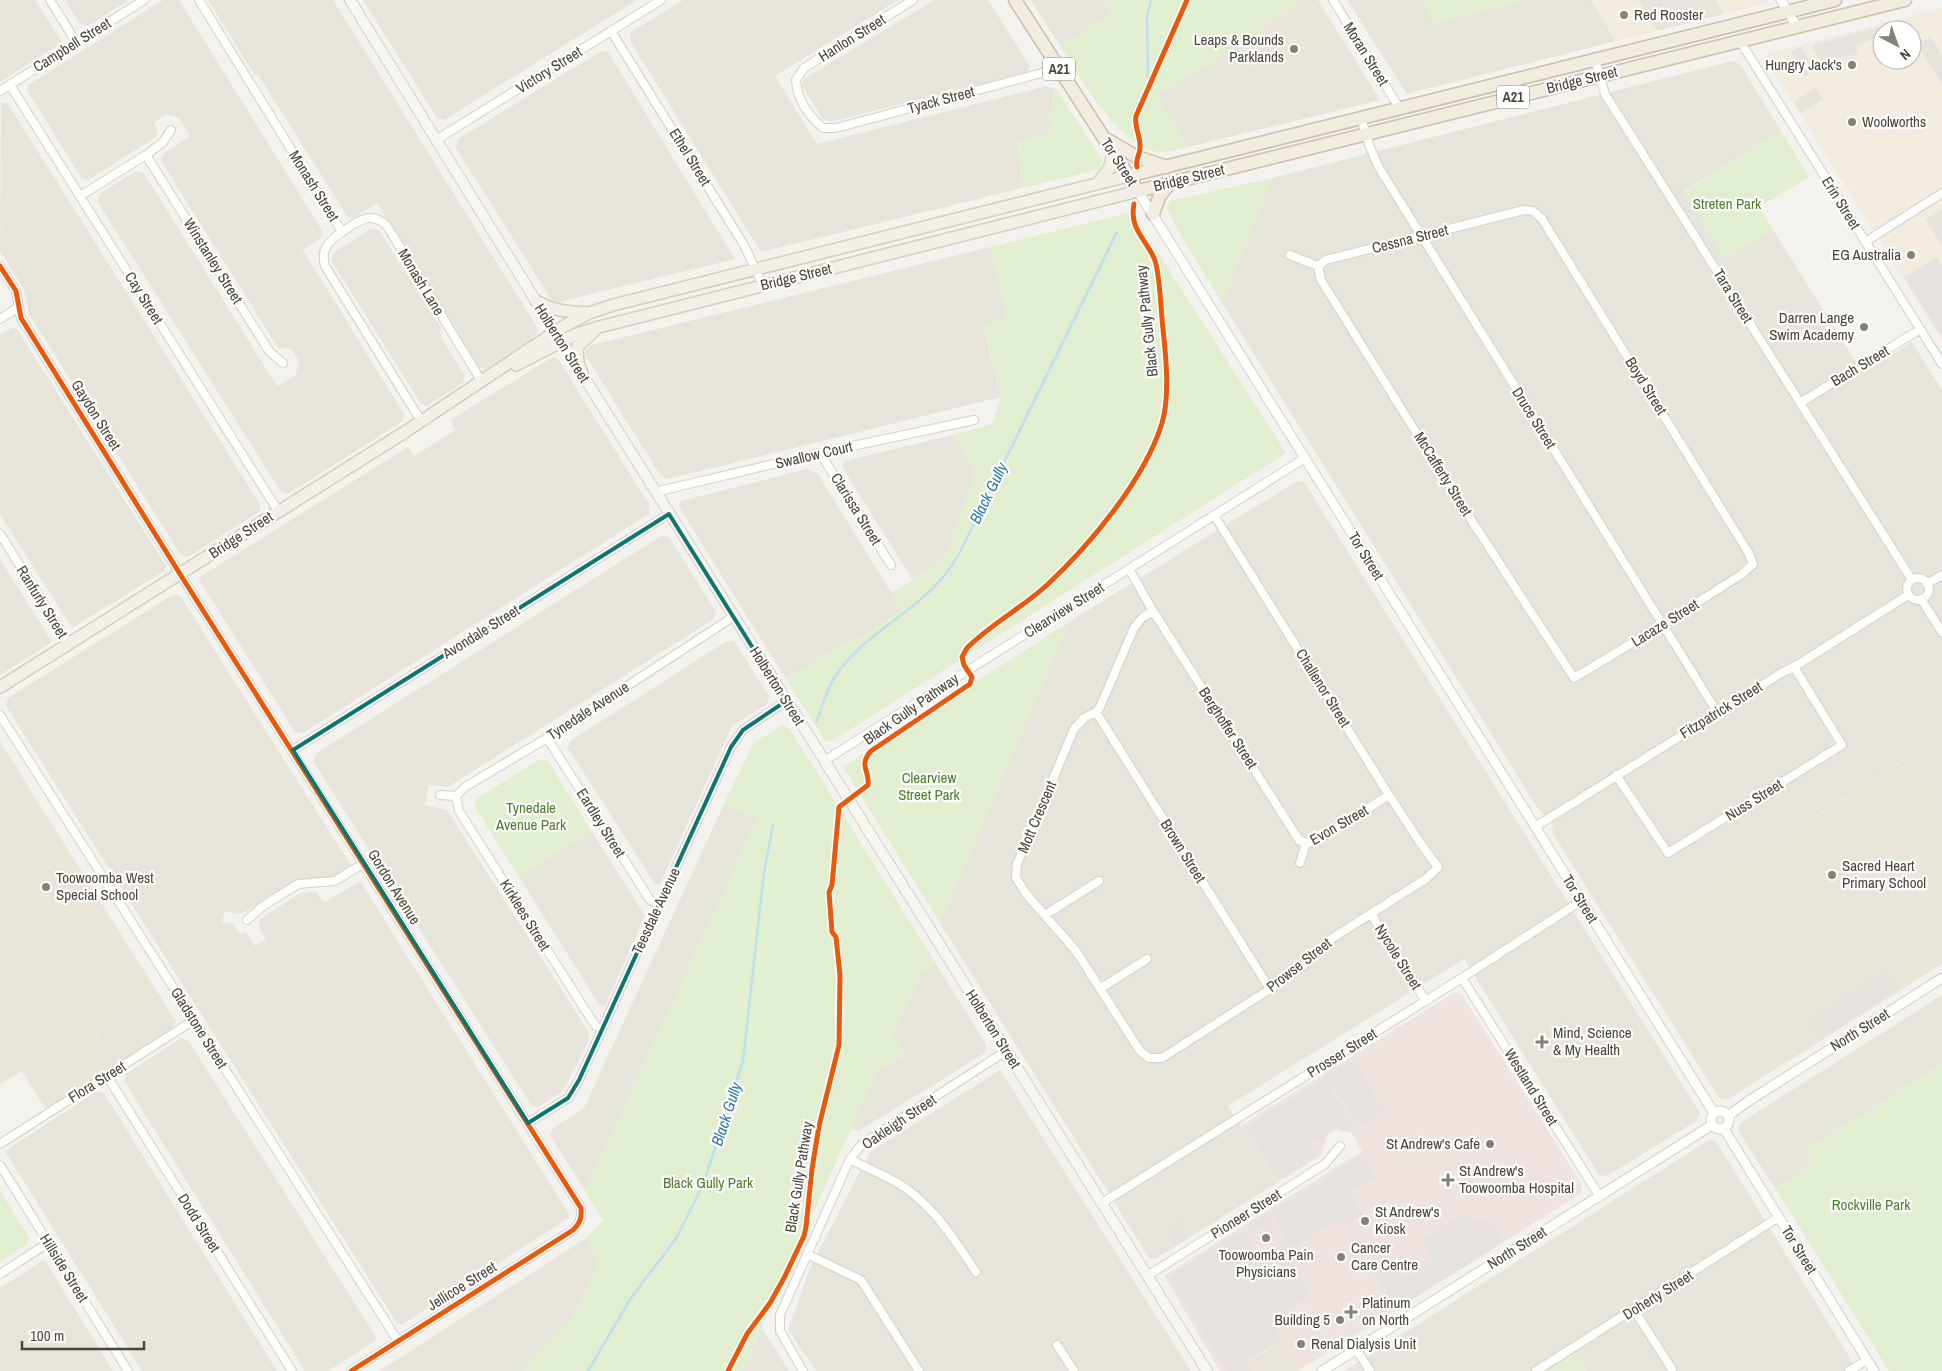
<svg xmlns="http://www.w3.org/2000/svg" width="1942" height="1371" viewBox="0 0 1942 1371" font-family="'Archivo Narrow',sans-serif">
  <rect width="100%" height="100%" fill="#f4f2ee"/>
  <path fill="#e7e4dc" d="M0 0H35L61 40 60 44 0 82Z
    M65 0H129L88 26 80 24Z
    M163 0H179L323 232 321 238 303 250 404 414 403 421 288 494 281 492 97 201 99 194 136 171 143 172 277 386 296 375 299 361 291 349 278 348 161 161 162 155 190 136 179 118 166 115 154 122 158 130 156 137 88 180 82 179 27 90 28 85Z
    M208 0H333L537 327 538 331 534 338 486 369 479 367 377 203 353 218 347 216 259 76 254 74Z
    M363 0H637L444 120 437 118Z
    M683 0H898L775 76 817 144 1047 86 1054 89 1048 134 1018 142 1022 188 761 252 630 41 631 32Z
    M934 0H988L1030 66 1027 72 830 122 823 119 802 86 804 79Z
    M1031 0H1104L1113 14 1060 46Z
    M1347 0H1420L1435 23 1526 0H1591L1616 41 1407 94Z
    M1638 0H1716L1724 14 1657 31Z
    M1263 30 1286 65 1338 32 1380 100 1188 147 1157 96Z
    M601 51 608 52 735 259 558 302 551 299 456 148 458 139Z
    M1733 61 1740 64 1781 131 1683 192 1725 258 1773 230 1863 373 1912 342 1942 391V810L1908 757 1620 941 1552 832 1553 825 1537 807 1222 303 1272 178Z
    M1 102 8 104 261 506 260 511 188 557 181 555 29 314 24 289 0 251Z
    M372 228 379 230 441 328V337L465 376 463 383 427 406 421 404 331 260 333 253Z
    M990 247 1007 318 983 325 1001 397 668 479 660 475 587 358 585 353 587 348 592 345Z
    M12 328 17 329 166 566 164 571 72 628 0 514V335Z
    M553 357 558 359 650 506 649 514 303 733 295 732 198 578 408 447 414 456 456 430 450 420Z
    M953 435 976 472 944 560 912 579 842 467 844 461Z
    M807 469 818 474 902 610 851 643 849 640 786 679 679 507 681 501Z
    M1297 481 1304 482 1700 1113 1696 1121 1607 1176 1599 1175 1464 959 1228 1106 1277 1183 1155 1259 1149 1258 940 923 1069 622Z
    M661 536 669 537 716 612 714 619 448 787 429 785 425 805 447 810 588 1031 589 1040 563 1091 538 1107 531 1105 313 761 315 754Z
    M0 559 52 642 0 675Z
    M174 594 181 597 352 867 329 879H297L245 912 237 914 225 911 222 922 233 924 240 935 246 932 255 946 266 939 260 930 259 920 297 895 305 892H316L324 903 360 881 569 1214V1218L401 1325 397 1323 6 706 8 698Z
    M727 641H734L769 696 767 704 732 726 660 884H655L568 748 570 741Z
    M0 741 18 770 0 781Z
    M724 804 758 818 585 1191 550 1135 553 1128 584 1108Z
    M591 830 645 916 605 1006H600L519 877Z
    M936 964 986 1044 985 1053 859 1131 851 1128 877 1071 905 1054 893 1035 921 974Z
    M158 993 176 1021 173 1028 114 1066 95 1034Z
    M1942 995V1064L1804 1151 1812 1165 1775 1188 1738 1131 1740 1123Z
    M181 1038 188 1040 376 1337 375 1341 328 1371H305L124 1081 126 1074Z
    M1000 1070 1191 1371H816L788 1330 811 1266 870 1152Z
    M97 1091 104 1093 277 1371H142L5 1151Z
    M1709 1140 1716 1141 1858 1371H1586L1575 1354 1548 1371H1344Z
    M585 1239 599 1262 575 1315 522 1371H379Z
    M42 1261 46 1262 113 1371H0V1288Z
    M762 1328 789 1371H742Z
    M1280 1342 1298 1371H1263L1254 1358Z"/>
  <path fill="#f3ebdf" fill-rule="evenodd" d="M1591 0H1638L1657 31 1616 41Z
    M1716 0H1768L1766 4 1724 14Z
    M1942 8V340L1765 58 1767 53ZM1882 30H1912V60H1882Z"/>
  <path fill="#eae5da" d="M1302 0H1318L1338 32 1286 65 1261 26Z
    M1909 757 1942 810V964L1727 1100 1719 1098 1620 941Z
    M18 770 158 993 95 1034 114 1066 46 1110 22 1071 0 1085V781Z"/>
  <path fill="#eee3df" d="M1455 992 1462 995 1583 1186 1580 1194 1298 1371 1280 1342 1254 1357 1263 1371H1220L1164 1276 1362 1151 1351 1133 1336 1129 1327 1135 1321 1155 1277 1183 1241 1126Z"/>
  <path fill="#e1eecf" d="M1104 0H1302L1261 26 1263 30 1157 96 1188 147C1180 149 1170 152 1162 152 1120 151 1081 77 1060 46L1113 14Z
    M1420 0H1526L1435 23Z
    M1054 89 1057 90 1102 160 1100 169 1022 188 1018 142 1048 134Z
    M1781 131 1809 177 1759 207 1773 230 1725 258 1683 193Z
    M1272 178 1222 303 1180 234 1167 208 1170 201Z
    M1132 212 1286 453 832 741H825L786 679 849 640 852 642 902 610 891 593 944 560 976 472 953 435 992 424 1001 397 983 324 1007 318 990 247Z
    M1069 622 940 923 843 767Z
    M782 725 788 727 808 758 936 964 921 974 893 1035 905 1053 877 1071 742 1371H522L575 1315 599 1262 585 1239 603 1220 585 1191 757 818 724 804 753 744Z
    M540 759 548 761 591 830 519 877 475 807 476 799Z
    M1942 1064V1371H1889L1775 1188 1812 1165 1804 1151Z
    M0 1191 29 1237 27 1244 0 1262Z
    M1576 1354 1586 1371H1548Z"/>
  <path fill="#e6e3df" d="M1901 21 1903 30H1882V37L1856 45 1858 54 1830 61 1824 65 1814 51 1813 45Z
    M1931 37 1942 55V85L1917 45Z
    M1801 46 1815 70 1805 76 1791 52Z
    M1816 88 1823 99 1801 113 1794 102Z
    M1942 209V246L1925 219Z
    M1937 257 1942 265V334L1940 335 1904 277Z
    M1887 966 1901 987 1819 1041 1806 1020Z
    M1568 1018 1586 1047 1565 1061 1558 1049 1568 1043 1557 1025Z
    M1353 1060 1384 1110 1359 1126 1331 1083 1328 1085 1353 1125 1347 1132 1340 1130 1337 1125 1325 1132 1327 1135 1324 1145 1319 1138 1310 1144 1317 1156 1299 1167 1292 1156 1290 1157 1296 1168 1291 1172 1292 1174 1278 1180 1246 1127Z
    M1360 1153 1375 1177 1349 1192 1363 1214 1341 1227 1336 1220 1290 1249 1291 1250 1285 1254 1310 1295 1279 1315 1284 1323 1275 1329 1281 1339 1246 1361 1252 1371H1227L1168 1277 1242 1230 1260 1257 1287 1240 1271 1212 1358 1158Z
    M1266 1214 1274 1226 1264 1232 1260 1226 1251 1232 1247 1226Z
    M1463 1214 1482 1222 1489 1218 1504 1242 1392 1312 1388 1305 1387 1295 1371 1270 1378 1265V1252L1384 1248 1404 1279 1434 1260 1421 1240Z
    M1181 1220 1191 1236 1174 1247 1163 1231Z"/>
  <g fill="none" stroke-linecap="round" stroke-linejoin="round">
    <path stroke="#c0ddf1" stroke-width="2.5" d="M1148 78 1147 17 1151 0
      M817 721C822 707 826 691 834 678 859 639 903 619 934 587 946 576 953 564 961 550L1117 232
      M588 1371 631 1298 677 1237 703 1185 743 1061 764 872 773 825"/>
    <defs>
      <path id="minor" d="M50 0 76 42
        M199 0 342 232C329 241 320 249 325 266L421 421
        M913 0 804 68 796 80C797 99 809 116 823 128H836L1042 73 1056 66
        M1333 0 1400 109
        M611 31 744 245 763 285
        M1740 41 1942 364
        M1595 60 1605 94 1912 580
        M10 85 278 511
        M0 91 144 0
        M1361 118 1370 147 1378 166 1717 712
        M436 140 661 0
        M146 155 163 142 171 130
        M80 196 146 155 269 351 283 363
        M1524 210 1533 211 1542 219 1748 552 1753 564 1742 574 1670 620 1574 678 1457 498 1321 280 1318 266 1326 260Z
        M342 232C358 221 371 210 387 226L482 382
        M1865 242 1942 193
        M1290 255 1318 266
        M0 266 16 291 21 318 180 574 581 1208C582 1218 580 1223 573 1230L351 1371
        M0 319 19 307
        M1800 403 1919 330
        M820 453 891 565
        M655 492 820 453 974 420
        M0 534 69 644
        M1129 569 1153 611 1143 617 1134 628 1100 707 1096 712 1084 718 1074 729 1017 864 1016 878 1027 895 1076 951 1140 1051 1149 1058H1162L1270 989 1303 966 1331 939 1427 878 1438 867 1421 844 1389 795 1214 515
        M1907 589a11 11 0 1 1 22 0a11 11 0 1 1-22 0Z
        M1927 584 1942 575
        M1921 599 1942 632
        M1153 611 1299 840 1306 843
        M1096 712 1270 989
        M0 715 398 1341
        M547 738 650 900 658 904
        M293 750 669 514
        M824 761 1305 458
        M1616 775 1668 853 1842 745 1794 667
        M440 795 456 796 465 787 547 738 733 617
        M456 796 459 811 589 1016 596 1026 601 1029
        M1535 827 1783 672 1794 667 1908 595
        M1306 843 1315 842 1389 795
        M1300 863 1306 843
        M1371 914 1425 1000
        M1045 915 1099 881
        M247 920 263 906 298 884 335 881 364 863
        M1462 978 1600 1197
        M1101 988 1147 959
        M107 1076 292 1371
        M528 1123 568 1098 579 1080 731 747 743 730 786 701
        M0 1144 194 1020
        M850 1159C869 1170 891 1177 908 1190 938 1212 956 1242 976 1272
        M0 1165 128 1371
        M1102 1203 1462 978 1581 901
        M807 1254 861 1280 919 1371
        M0 1274 48 1243
        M1147 1276 1325 1164 1340 1146
        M1634 1310 1672 1369
        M1057 1345 1074 1371
        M1356 1349 1370 1371
        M803 1371 780 1331V1315L850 1159 862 1144 1006 1051
        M1536 1371 1779 1217
        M1849 1371 1867 1360"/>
      <path id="tertiary" d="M1781 0 1797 27
        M1138 191 1714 1113
        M1711 1120a9 9 0 1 1 18 0a9 9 0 1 1-18 0Z
        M1728 1116 1747 1102 1942 978
        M1724 1129 1874 1371
        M1322 1371 1712 1125"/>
      <path id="secondary" d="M350 0 555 332
        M562 342 1207 1371"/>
      <path id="primary" d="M1097 184 1109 169 1113 154
        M536 301C555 311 567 312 589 313
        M516 365 574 335 599 327 1138 191
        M584 379 578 362 577 347 594 331
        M0 687 405 432 564 326 589 313 613 305 1128 176"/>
      <path id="trunk" d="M1015 0 1138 191 1905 0
        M1106 139 1137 157 1167 167
        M1128 176 1835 0
        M1153 214 1159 197 1169 184"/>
    </defs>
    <use href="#minor" stroke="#d2d0cb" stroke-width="10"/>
    <use href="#tertiary" stroke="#d2d0cb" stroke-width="11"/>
    <use href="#secondary" stroke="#d3cfc5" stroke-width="12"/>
    <use href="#primary" stroke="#d6cebb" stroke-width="14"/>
    <use href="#trunk" stroke="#ccbfa9" stroke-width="15"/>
    <use href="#minor" stroke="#fdfdfc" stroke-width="8"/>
    <use href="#tertiary" stroke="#fdfdfc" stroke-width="9"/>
    <use href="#secondary" stroke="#f7f6f1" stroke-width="10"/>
    <use href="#primary" stroke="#f2efe6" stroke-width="11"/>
    <use href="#trunk" stroke="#f0ece0" stroke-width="12"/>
    <defs>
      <path id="cycleway" d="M1137 167C1135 159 1140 155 1140 148 1141 137 1134 127 1136 116L1187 0
        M0 266 16 291 21 318 180 574 581 1208C582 1218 580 1223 573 1230L351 1371
        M728 1371 747 1334 770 1303 784 1278 804 1236 806 1227 812 1169 819 1126 839 1045 840 975 836 937 832 932 829 892 832 885 839 807 868 785C870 770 858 766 871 751L970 684 972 677 964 665 962 657 967 648C991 624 1022 608 1047 585 1090 545 1145 479 1162 423 1170 397 1166 356 1163 329 1161 314 1160 270 1154 258 1145 238 1129 228 1134 204"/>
    </defs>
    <use href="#cycleway" stroke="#fff" stroke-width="8"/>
    <use href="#cycleway" stroke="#e8590c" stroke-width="5"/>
  </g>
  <path fill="none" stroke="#0f766e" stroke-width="4" stroke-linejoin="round" d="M669 514 786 701 743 730 731 747 579 1080 568 1098 528 1123 293 750Z"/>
  <g fill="#868178" stroke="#fff" stroke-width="2">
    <circle cx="1624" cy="15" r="5"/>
    <circle cx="1294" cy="49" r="5"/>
    <circle cx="1852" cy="65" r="5"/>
    <circle cx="1852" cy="122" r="5"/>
    <circle cx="1911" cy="255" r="5"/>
    <circle cx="1864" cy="327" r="5"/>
    <circle cx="1832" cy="875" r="5"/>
    <circle cx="46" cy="887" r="5"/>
    <path d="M1539.5 1034.5h5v5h5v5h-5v5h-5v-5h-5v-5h5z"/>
    <circle cx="1490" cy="1144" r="5"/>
    <path d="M1445.5 1172.5h5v5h5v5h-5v5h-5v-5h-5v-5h5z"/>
    <circle cx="1365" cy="1221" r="5"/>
    <circle cx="1266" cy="1238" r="5"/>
    <circle cx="1341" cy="1257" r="5"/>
    <path d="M1348.5 1304.5h5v5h5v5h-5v5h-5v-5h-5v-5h5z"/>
    <circle cx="1340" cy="1320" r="5"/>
    <circle cx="1301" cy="1344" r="5"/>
  </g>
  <g text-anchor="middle" stroke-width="4.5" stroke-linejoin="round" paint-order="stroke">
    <g fill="#fff" stroke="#817c74" stroke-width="1">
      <rect x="1043" y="57.5" width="32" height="23" rx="4"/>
      <rect x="1497" y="85.5" width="32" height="23" rx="4"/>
    </g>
    <g font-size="14" font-weight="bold" fill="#4b4439">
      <text x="1059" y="74">A21</text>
      <text x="1513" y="102">A21</text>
    </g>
    <g font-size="15" fill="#4b4439" stroke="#fff" text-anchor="start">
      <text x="1634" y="20">Red Rooster</text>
      <text x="1284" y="45" text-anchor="end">Leaps &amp; Bounds<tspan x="1284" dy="17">Parklands</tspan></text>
      <text x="1842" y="70" text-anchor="end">Hungry Jack's</text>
      <text x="1862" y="127">Woolworths</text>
      <text x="1901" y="260" text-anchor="end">EG Australia</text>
      <text x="1854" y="323" text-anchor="end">Darren Lange<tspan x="1854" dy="17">Swim Academy</tspan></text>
      <text x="1842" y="871">Sacred Heart<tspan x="1842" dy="17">Primary School</tspan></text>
      <text x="56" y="883">Toowoomba West<tspan x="56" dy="17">Special School</tspan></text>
      <text x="1553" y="1038">Mind, Science<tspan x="1553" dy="17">&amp; My Health</tspan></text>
      <text x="1480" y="1149" text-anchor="end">St Andrew's Cafe</text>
      <text x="1459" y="1176">St Andrew's<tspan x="1459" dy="17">Toowoomba Hospital</tspan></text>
      <text x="1375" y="1217">St Andrew's<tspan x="1375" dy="17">Kiosk</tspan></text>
      <text x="1351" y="1253">Cancer<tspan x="1351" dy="17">Care Centre</tspan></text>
      <text x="1266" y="1260" text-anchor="middle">Toowoomba Pain<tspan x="1266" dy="17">Physicians</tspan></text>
      <text x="1362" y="1308">Platinum<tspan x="1362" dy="17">on North</tspan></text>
      <text x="1330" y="1325" text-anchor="end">Building 5</text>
      <text x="1311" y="1349">Renal Dialysis Unit</text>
    </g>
    <g font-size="15" fill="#4b4439" stroke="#fff">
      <text transform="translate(852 38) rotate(-32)" y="5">Hanlon Street</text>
      <text transform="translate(72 45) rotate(-32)" y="5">Campbell Street</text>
      <text transform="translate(1366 54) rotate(58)" y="5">Moran Street</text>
      <text transform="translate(549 70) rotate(-32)" y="5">Victory Street</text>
      <text transform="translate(1582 80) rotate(-14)" y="5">Bridge Street</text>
      <text transform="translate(941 100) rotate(-15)" y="5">Tyack Street</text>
      <text transform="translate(690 157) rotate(58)" y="5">Ethel Street</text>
      <text transform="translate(1119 162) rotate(57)" y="5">Tor Street</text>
      <text transform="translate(1189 178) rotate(-14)" y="5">Bridge Street</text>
      <text transform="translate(314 186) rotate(58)" y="5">Monash Street</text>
      <text transform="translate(1841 203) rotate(58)" y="5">Erin Street</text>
      <text transform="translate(1410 239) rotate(-14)" y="5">Cessna Street</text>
      <text transform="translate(213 261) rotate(58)" y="5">Winstanley Street</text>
      <text transform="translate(796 277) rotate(-14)" y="5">Bridge Street</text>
      <text transform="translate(421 282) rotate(59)" y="5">Monash Lane</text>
      <text transform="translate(1733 296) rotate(58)" y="5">Tara Street</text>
      <text transform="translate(144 298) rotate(58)" y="5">Cay Street</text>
      <text transform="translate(1147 321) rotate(-96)" y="5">Black Gully Pathway</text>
      <text transform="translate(562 343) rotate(58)" y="5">Holberton Street</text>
      <text transform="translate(1860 366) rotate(-31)" y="5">Bach Street</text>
      <text transform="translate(1646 386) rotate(58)" y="5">Boyd Street</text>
      <text transform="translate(96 415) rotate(58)" y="5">Gaydon Street</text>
      <text transform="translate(1534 418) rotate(58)" y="5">Druce Street</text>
      <text transform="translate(814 455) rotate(-13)" y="5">Swallow Court</text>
      <text transform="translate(1443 474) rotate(58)" y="5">McCafferty Street</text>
      <text transform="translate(856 509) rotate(58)" y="5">Clarissa Street</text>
      <text transform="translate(241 535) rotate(-33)" y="5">Bridge Street</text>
      <text transform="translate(1366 556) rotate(58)" y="5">Tor Street</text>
      <text transform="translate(42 602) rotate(58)" y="5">Ranfurly Street</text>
      <text transform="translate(1064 610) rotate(-32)" y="5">Clearview Street</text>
      <text transform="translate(1665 623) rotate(-32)" y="5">Lacaze Street</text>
      <text transform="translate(481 632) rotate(-32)" y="5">Avondale Street</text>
      <text transform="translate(777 686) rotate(58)" y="5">Holberton Street</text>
      <text transform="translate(1323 688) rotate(58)" y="5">Challenor Street</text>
      <text transform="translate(911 709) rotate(-35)" y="5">Black Gully Pathway</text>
      <text transform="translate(1721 710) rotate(-32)" y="5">Fitzpatrick Street</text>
      <text transform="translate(588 711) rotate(-33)" y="5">Tynedale Avenue</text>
      <text transform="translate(1228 728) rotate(57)" y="5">Berghoffer Street</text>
      <text transform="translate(1754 800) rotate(-32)" y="5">Nuss Street</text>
      <text transform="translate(1037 817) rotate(-67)" y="5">Mott Crescent</text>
      <text transform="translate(601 823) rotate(58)" y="5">Eardley Street</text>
      <text transform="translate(1339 825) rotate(-30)" y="5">Evon Street</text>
      <text transform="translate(1183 851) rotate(58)" y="5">Brown Street</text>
      <text transform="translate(394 887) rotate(58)" y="5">Gordon Avenue</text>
      <text transform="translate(1580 899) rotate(58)" y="5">Tor Street</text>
      <text transform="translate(656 911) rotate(-65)" y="5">Teesdale Avenue</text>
      <text transform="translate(525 915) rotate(58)" y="5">Kirklees Street</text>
      <text transform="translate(1398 957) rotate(58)" y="5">Nycole Street</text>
      <text transform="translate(1299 965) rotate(-38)" y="5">Prowse Street</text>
      <text transform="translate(199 1028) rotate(58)" y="5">Gladstone Street</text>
      <text transform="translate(993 1029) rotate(58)" y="5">Holberton Street</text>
      <text transform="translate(1860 1030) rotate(-32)" y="5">North Street</text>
      <text transform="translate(1342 1053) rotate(-32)" y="5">Prosser Street</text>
      <text transform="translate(97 1082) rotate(-32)" y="5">Flora Street</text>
      <text transform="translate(1531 1087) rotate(58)" y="5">Westland Street</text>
      <text transform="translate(899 1122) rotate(-34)" y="5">Oakleigh Street</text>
      <text transform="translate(799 1177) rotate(-81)" y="5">Black Gully Pathway</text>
      <text transform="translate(1246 1214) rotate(-32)" y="5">Pioneer Street</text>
      <text transform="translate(199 1223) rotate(58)" y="5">Dodd Street</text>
      <text transform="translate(1517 1248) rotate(-32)" y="5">North Street</text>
      <text transform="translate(1799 1250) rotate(58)" y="5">Tor Street</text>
      <text transform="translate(64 1268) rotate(58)" y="5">Hillside Street</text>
      <text transform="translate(462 1286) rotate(-32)" y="5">Jellicoe Street</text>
      <text transform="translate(1658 1295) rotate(-32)" y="5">Doherty Street</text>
    </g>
    <g font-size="15" fill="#4a7f2a" stroke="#fff">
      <text x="1727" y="209">Streten Park</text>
      <text x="929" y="783">Clearview<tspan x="929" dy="17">Street Park</tspan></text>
      <text x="531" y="813">Tynedale<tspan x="531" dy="17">Avenue Park</tspan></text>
      <text x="708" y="1188">Black Gully Park</text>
      <text x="1871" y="1210">Rockville Park</text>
    </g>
    <g font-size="16" font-style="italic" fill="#2e7ab2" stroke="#fff">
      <text transform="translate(988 493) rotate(-64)" y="6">Black Gully</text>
      <text transform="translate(726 1114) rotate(-72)" y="6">Black Gully</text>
    </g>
  </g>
  <g transform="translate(1897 45) rotate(139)"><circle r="24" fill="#ffffff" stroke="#b7b4b0"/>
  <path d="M0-4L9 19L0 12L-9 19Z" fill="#868178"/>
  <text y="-8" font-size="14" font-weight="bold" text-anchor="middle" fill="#4b4439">N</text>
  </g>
  <path d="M22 1341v8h122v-8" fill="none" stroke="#4b4439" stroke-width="2.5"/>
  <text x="30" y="1341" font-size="15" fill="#4b4439" stroke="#ffffff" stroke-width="4" paint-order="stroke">100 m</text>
</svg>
